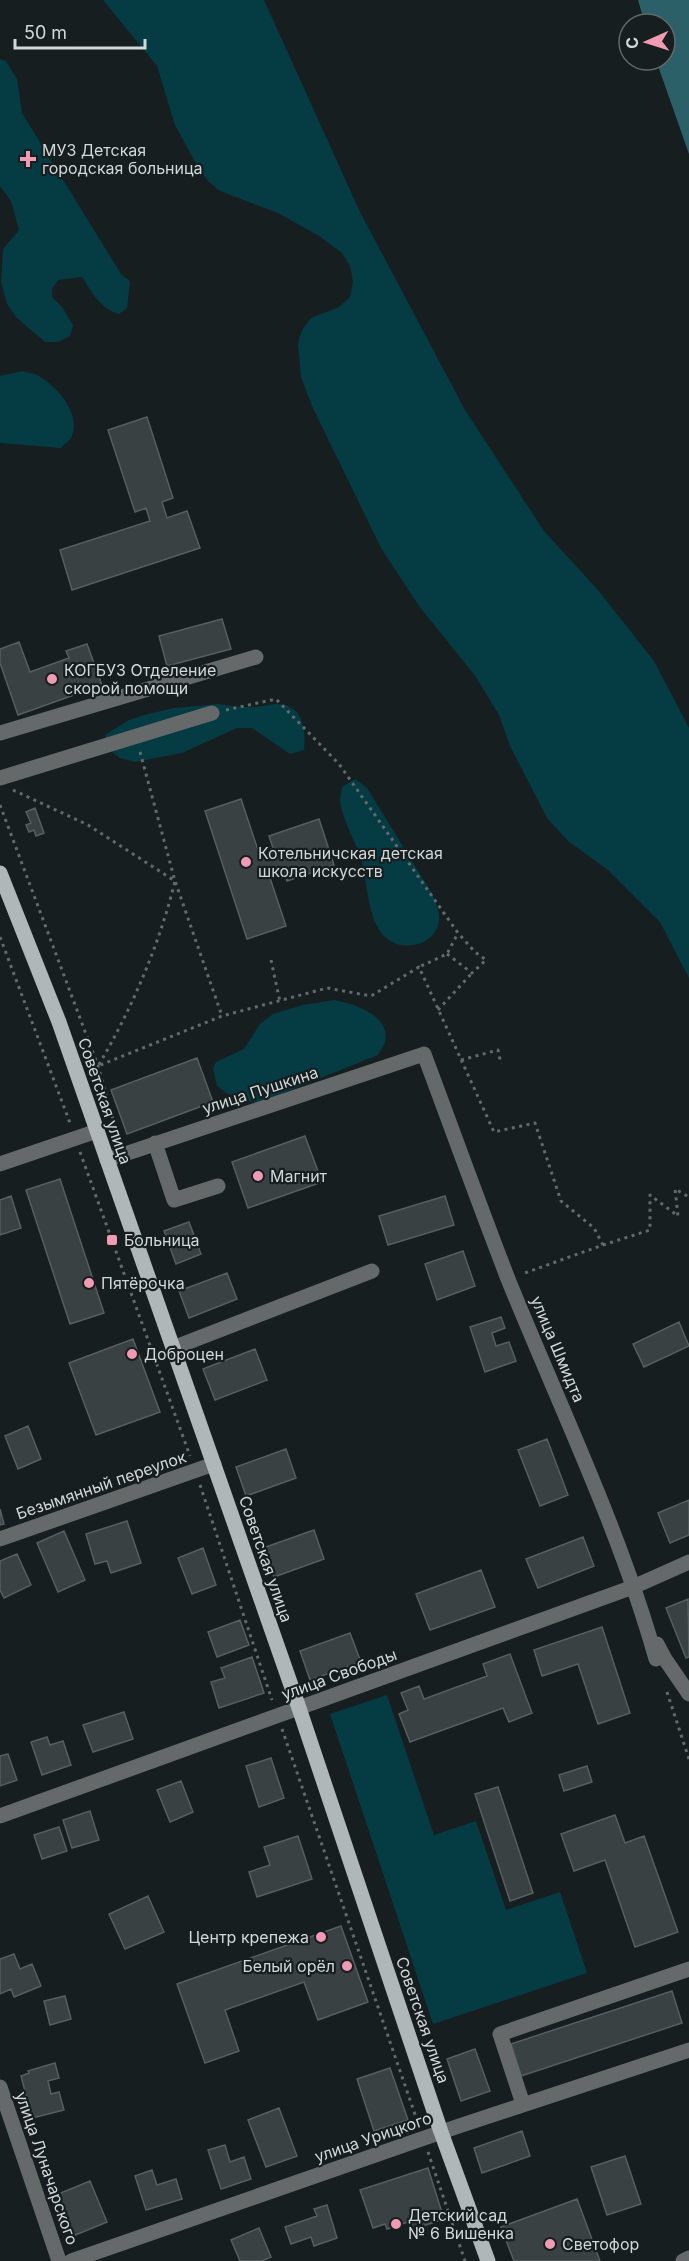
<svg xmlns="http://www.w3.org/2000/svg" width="689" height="2261" viewBox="0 0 689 2261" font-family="Inter,sans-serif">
  <rect width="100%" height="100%" fill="#171e20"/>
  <path fill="#053b43" d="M103 0H264L360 212 465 410 544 531 598 590 654 661 689 728V978L660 922 608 870 568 841 547 818 510 746 499 715 476 677 419 606 381 548 312 406 301 377 298 344 302 330 311 318 339 307 350 297 353 282 350 266 342 253 319 236 278 213 220 191 209 182 199 169 175 125 157 66Z
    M0 59 6 61 17 79 22 113 121 274 130 281 127 308 119 314C100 309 92 292 82 277L58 280 52 289V297L62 307 73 325 70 336 58 342H45L17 318 7 304 1 282 3 249 19 230 11 201 0 186Z
    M23 371C27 373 33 373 37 375 56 385 83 415 71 438 69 441 63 445 61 448L0 443V376Z
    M218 704C228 705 238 707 247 707 257 708 267 705 276 704 303 704 306 729 304 750L290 754 252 728H237L182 753 135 762 120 758 108 749 105 735 129 720 144 715 174 708Z
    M355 779 367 788 434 897C437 907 442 918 437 928 428 948 400 951 385 937 367 919 368 885 362 862 357 844 341 817 340 800 340 796 342 791 342 787Z
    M334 1000C353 1003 392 1016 385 1042 384 1046 380 1051 378 1055L261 1102C242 1102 232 1098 217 1086L213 1068 216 1062 244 1049 260 1024 273 1014 303 1005Z
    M387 1695 434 1835 476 1821 506 1910 560 1892 587 1973 433 2024 330 1714Z"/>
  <path fill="#2b6069" d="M638 0H689V154L656 60H665V24H645Z"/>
  <path fill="#394143" stroke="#565e60" stroke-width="1.5" d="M147 417 173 498 162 502 167 518 187 511 200 548 72 590 60 550 150 521 146 508 135 512 108 430Z
    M222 619 231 649 167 666 159 636Z
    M19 642 30 672 69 658 66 651 87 644 102 685 18 715 0 663V649Z
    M241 799 259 853 273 848 269 836 319 819 334 865 287 881 284 870 269 875 286 926 247 939 205 811Z
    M35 808 44 833 36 836 34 830 29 832 26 825 31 823 26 812Z
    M197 1058 213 1102 127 1134 111 1090Z
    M305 1136 322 1182 248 1208 232 1162Z
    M60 1179 104 1313 70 1324 26 1190Z
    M11 1196 21 1228 0 1235V1200Z
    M445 1196 454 1225 388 1245 379 1216Z
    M189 1222 201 1254 176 1264 164 1231Z
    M463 1251 475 1286 437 1300 425 1264Z
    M227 1273 237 1299 189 1318 179 1291Z
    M501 1317 505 1328 492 1333 496 1346 509 1342 516 1361 485 1372 470 1327Z
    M679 1322 689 1346 644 1367 633 1344Z
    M133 1339 160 1412 96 1435 69 1363Z
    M255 1349 267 1380 215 1400 203 1369Z
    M28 1426 41 1459 18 1469 5 1436Z
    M547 1439 568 1495 540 1506 518 1450Z
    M286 1449 296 1478 246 1496 236 1467Z
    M689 1500V1535L670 1543 658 1513Z
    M0 1509 4 1524 0 1525Z
    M127 1521 141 1563 111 1573 107 1561 95 1564 86 1534Z
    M314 1530 324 1559 274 1577 263 1548Z
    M64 1531 85 1580 58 1592 37 1543Z
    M583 1537 594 1566 538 1588 526 1559Z
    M203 1548 216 1585 192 1594 178 1558Z
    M17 1554 31 1585 4 1598 0 1590V1561Z
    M481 1570 495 1607 430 1630 416 1594Z
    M688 1599 689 1657 686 1658 666 1608Z
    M240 1620 249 1645 217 1657 208 1632Z
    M602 1627 630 1713 598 1724 578 1664 542 1676 534 1650Z
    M350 1633 361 1662 310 1680 300 1651Z
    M510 1654 532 1713 509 1722 503 1708 410 1742 399 1714 408 1710 401 1693 419 1686 424 1699 487 1676 483 1664Z
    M252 1657 264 1693 219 1708 211 1682 225 1678 221 1668Z
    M124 1712 133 1739 93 1752 83 1725Z
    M47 1737 50 1745 63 1741 71 1765 42 1775 31 1742Z
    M8 1754 17 1780 0 1786V1756Z
    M271 1758 284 1798 259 1807 246 1766Z
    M587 1766 592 1782 564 1791 559 1775Z
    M181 1781 193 1812 170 1822 157 1790Z
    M498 1787 533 1893 510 1901 475 1794Z
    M90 1811 99 1840 72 1848 63 1820Z
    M615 1815 625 1843 644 1836 678 1932 635 1947 605 1860 574 1871 561 1834Z
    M59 1827 67 1851 42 1859 34 1835Z
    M298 1836 312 1879 257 1897 249 1872 270 1865 264 1847Z
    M148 1896 164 1932 125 1949 109 1914Z
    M341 1926 368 2002 318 2020 304 1982 225 2010 239 2051 205 2063 177 1984Z
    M14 1954 20 1969 32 1964 41 1986 14 1997 11 1989 0 1994V1959Z
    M672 1991 682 2023 521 2076 511 2044Z
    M65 1996 71 2019 50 2025 44 2001Z
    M475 2049 490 2091 461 2101 447 2059Z
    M55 2063 59 2078 48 2081 51 2094 59 2092 64 2110 32 2118 21 2076 29 2073 28 2071Z
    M390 2068 408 2120 374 2131 357 2079Z
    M279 2108 297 2156 266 2167 248 2120Z
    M522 2131 530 2156 482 2173 474 2148Z
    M225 2145 230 2162 244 2157 251 2179 221 2189 208 2150Z
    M625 2156 641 2204 607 2215 591 2167Z
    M428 2168 444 2219 411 2230 408 2222 387 2229 385 2224 373 2228 360 2190Z
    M152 2170 157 2185 176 2179 182 2199 146 2210 135 2176Z
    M90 2181 107 2222 73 2236 56 2195Z
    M577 2199 600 2261H514L501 2227Z
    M327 2205 337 2238 314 2246 311 2237 291 2244 285 2227 317 2216 314 2209Z
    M259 2228 271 2257 262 2261H240L231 2240Z"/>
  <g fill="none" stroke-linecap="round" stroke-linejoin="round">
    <path stroke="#646a6c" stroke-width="3" stroke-dasharray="3 4.5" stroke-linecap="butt" d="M226 710 276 699 339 764 458 933 447 954 419 967
      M140 752 175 881 222 1016
      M13 790 88 825 175 881C160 943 131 1011 98 1066L222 1016 327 988 371 996 419 967 494 1132 535 1123 561 1201 594 1228 603 1245 522 1274
      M0 805 98 1066 119 1140
      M0 937 70 1123
      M447 954 472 973 486 960 475 952 458 933
      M271 960 280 1002
      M438 1010 472 973
      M461 1060 498 1050 501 1064
      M80 1152 190 1456
      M603 1245 650 1230V1195L678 1216 675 1189 689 1197
      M200 1485 272 1700
      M667 1692 689 1759
      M282 1729 418 2123
      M428 2152 465 2261"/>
    <path stroke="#65696a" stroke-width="15" d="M0 733 256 657
      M0 778 212 713
      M155 1143 174 1200 218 1186
      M107 1160 424 1054C452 1129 479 1204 508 1279 559 1405 619 1528 656 1659
      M0 1164 97 1131
      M173 1348 372 1271
      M0 1539 214 1464
      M657 1644 665 1659 689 1694
      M0 1816 633 1587 689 1562
      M0 2087 59 2261
      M523 2104 500 2034 689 1969
      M71 2261 456 2127 689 2050
      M683 2261 689 2258"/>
    <path stroke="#afb7b8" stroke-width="15" d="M0 873 59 1022 299 1708 441 2132 488 2261"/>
  </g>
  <g fill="#f09ab4" stroke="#171e20" stroke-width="2">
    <path d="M25 150h6v6h6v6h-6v6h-6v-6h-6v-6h6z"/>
    <circle cx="52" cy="679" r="6"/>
    <circle cx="246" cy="862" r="6"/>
    <circle cx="258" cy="1176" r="6"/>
    <rect x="106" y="1234" width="12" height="12" rx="3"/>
    <circle cx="89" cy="1283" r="6"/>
    <circle cx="132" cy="1354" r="6"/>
    <circle cx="321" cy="1937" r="6"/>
    <circle cx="347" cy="1966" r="6"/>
    <circle cx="396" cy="2224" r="6"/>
    <circle cx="550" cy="2244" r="6"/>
  </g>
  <g text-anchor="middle" stroke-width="4.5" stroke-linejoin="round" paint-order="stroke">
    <g font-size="16" fill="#d2d7d8" stroke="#171e20" text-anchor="start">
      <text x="42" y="156">МУЗ Детская<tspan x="42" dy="18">городская больница</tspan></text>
      <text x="64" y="676">КОГБУЗ Отделение<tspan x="64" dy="18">скорой помощи</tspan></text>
      <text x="258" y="859">Котельничская детская<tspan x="258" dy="18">школа искусств</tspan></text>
      <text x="270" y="1182">Магнит</text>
      <text x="124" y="1246">Больница</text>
      <text x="101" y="1289">Пятёрочка</text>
      <text x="144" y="1360">Доброцен</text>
      <text x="309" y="1943" text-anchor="end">Центр крепежа</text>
      <text x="335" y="1972" text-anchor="end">Белый орёл</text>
      <text x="408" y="2221">Детский сад<tspan x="408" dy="18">№ 6 Вишенка</tspan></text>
      <text x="562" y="2250">Светофор</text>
    </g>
    <g font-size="16" fill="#d2d7d8" stroke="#171e20">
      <text transform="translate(260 1090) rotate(-18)" y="6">улица Пушкина</text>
      <text transform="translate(105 1101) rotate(71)" y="6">Советская улица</text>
      <text transform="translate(558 1349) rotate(67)" y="6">улица Шмидта</text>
      <text transform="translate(101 1485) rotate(-19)" y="6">Безымянный переулок</text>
      <text transform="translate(266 1559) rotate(71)" y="6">Советская улица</text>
      <text transform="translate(339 1674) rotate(-20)" y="6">улица Свободы</text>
      <text transform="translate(423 2020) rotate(71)" y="6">Советская улица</text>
      <text transform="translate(373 2137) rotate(-19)" y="6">улица Урицкого</text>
      <text transform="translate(47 2168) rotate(71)" y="6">улица Луначарского</text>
    </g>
  </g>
  <g transform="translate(647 42) rotate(267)"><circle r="28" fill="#171e20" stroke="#62686a" stroke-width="1.5"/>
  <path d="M0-4.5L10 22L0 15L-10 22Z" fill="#f09ab4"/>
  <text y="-9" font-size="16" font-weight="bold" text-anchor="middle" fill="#d2d7d8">С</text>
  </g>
  <path d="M15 39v9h130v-9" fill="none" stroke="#d2d7d8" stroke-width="3"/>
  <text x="24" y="39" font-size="18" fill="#d2d7d8" stroke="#171e20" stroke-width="4.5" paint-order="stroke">50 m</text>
</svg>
